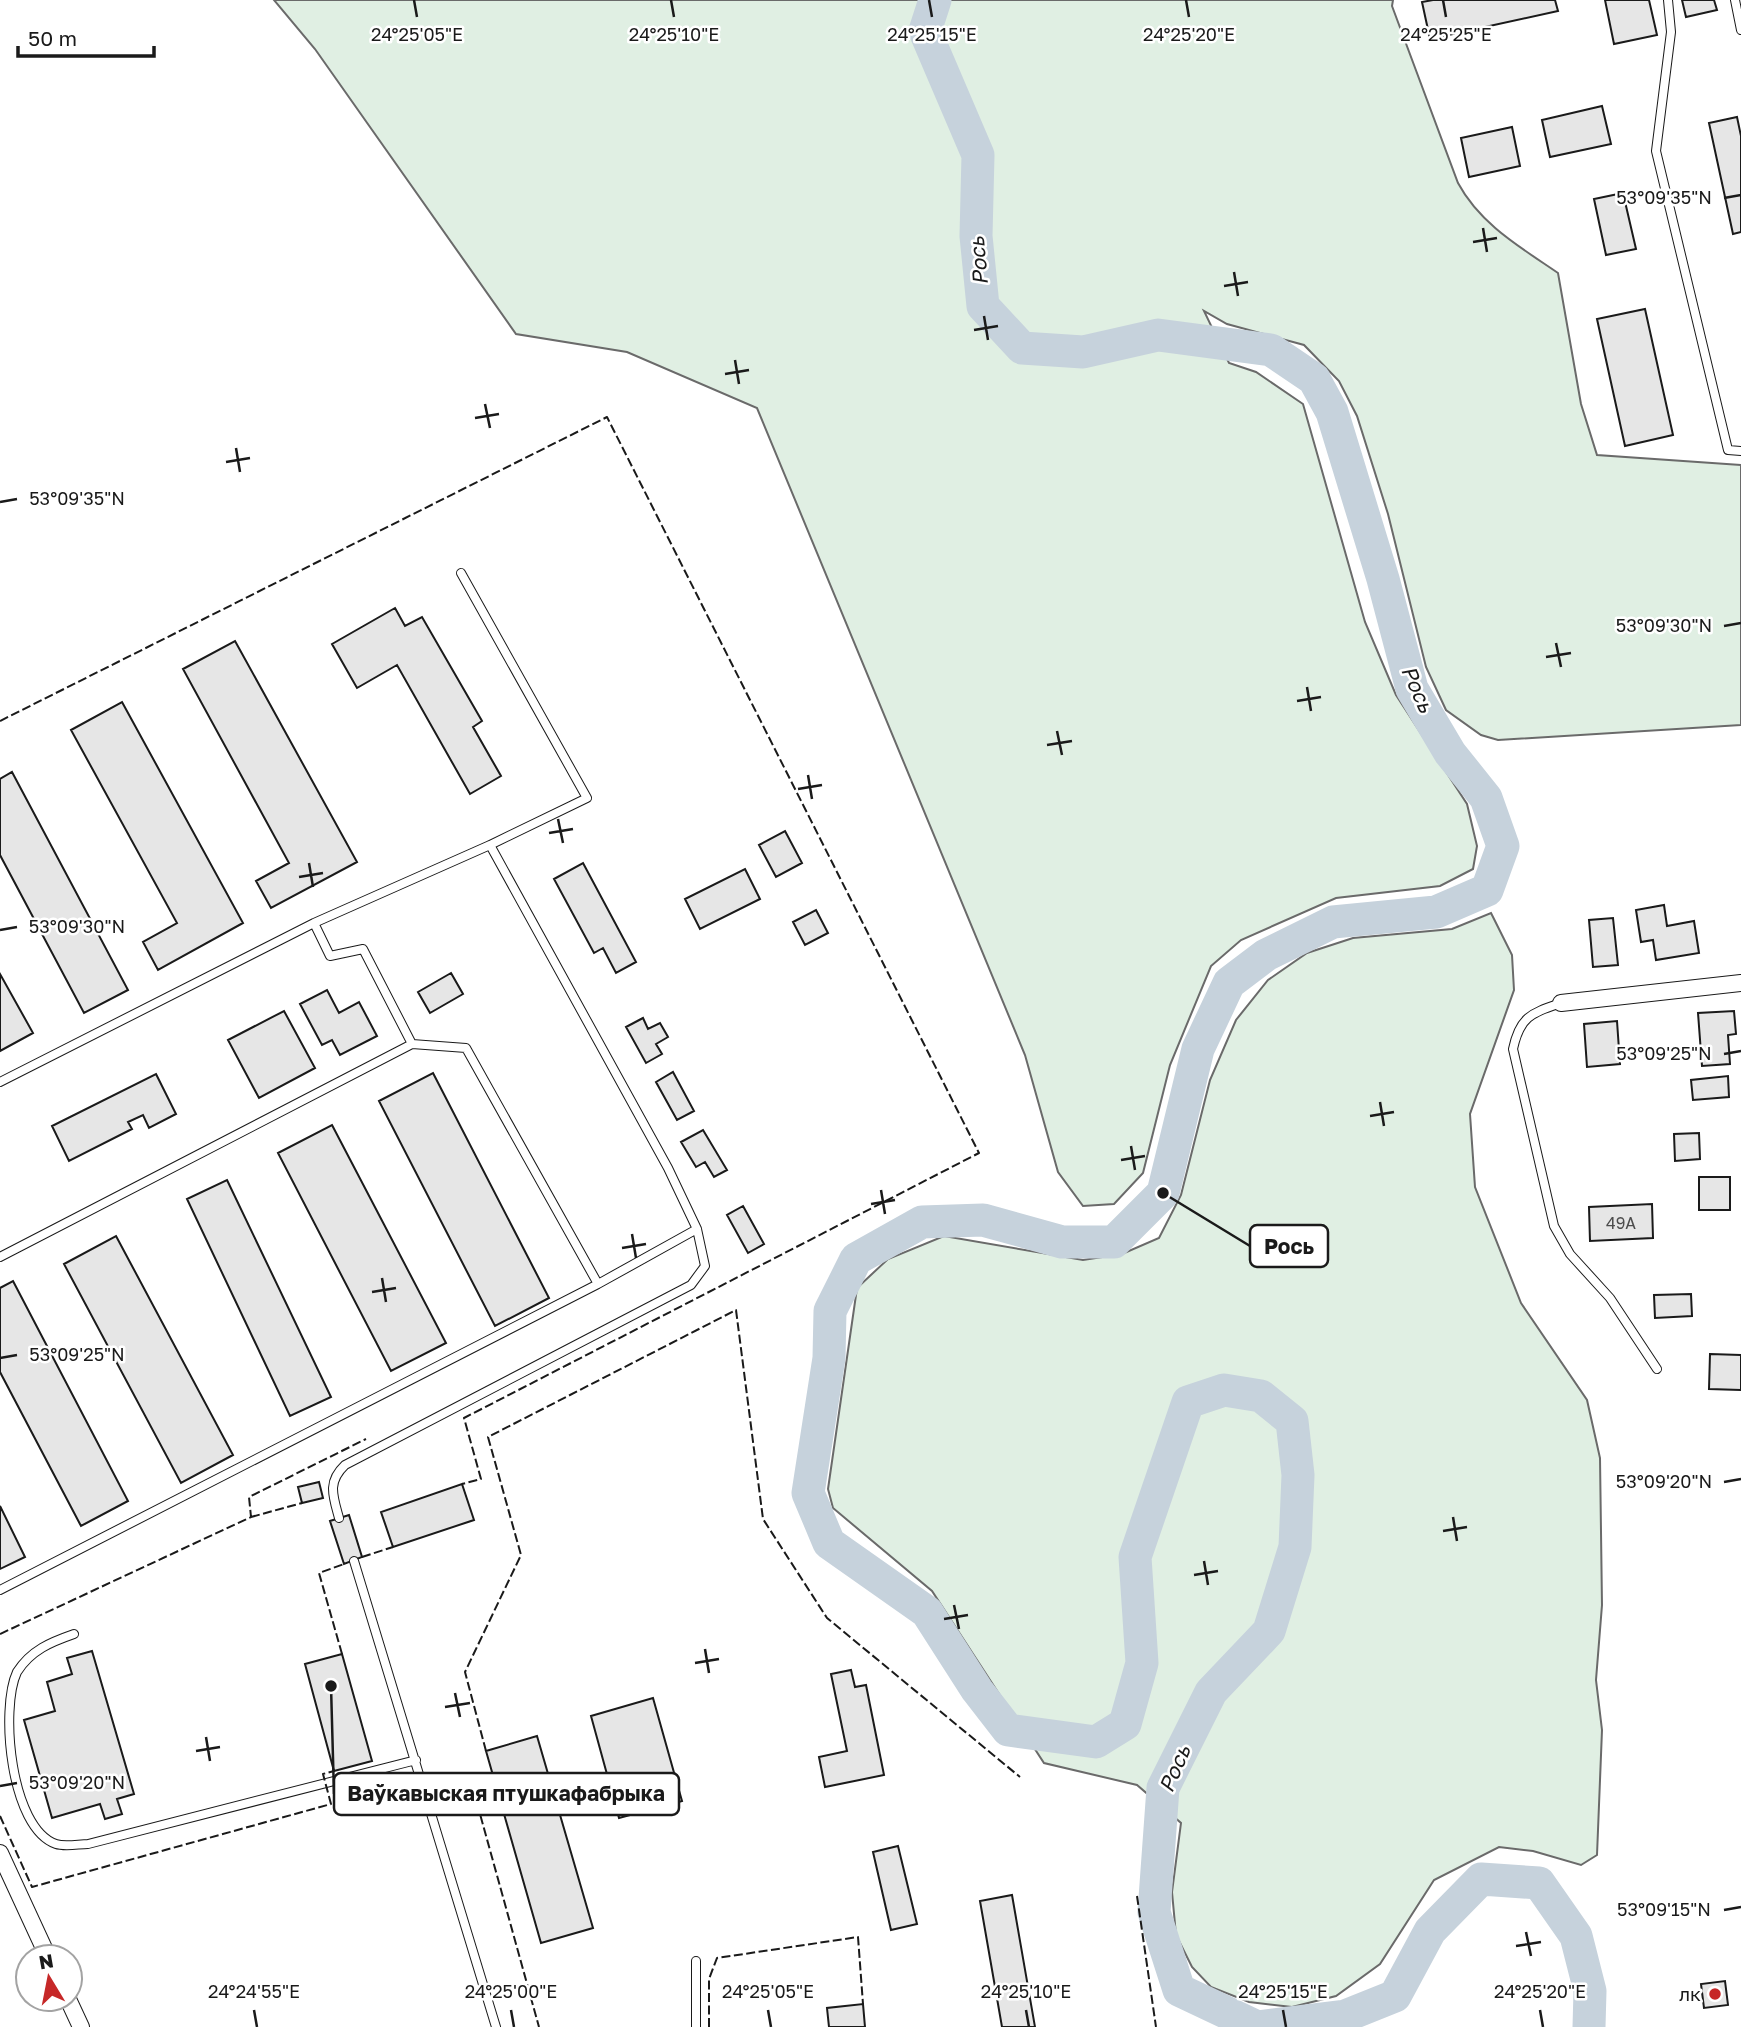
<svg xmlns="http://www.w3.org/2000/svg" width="1741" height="2027" viewBox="0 0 1741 2027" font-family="'Golos Text',sans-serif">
  <rect width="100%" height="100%" fill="#fff"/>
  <path fill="#e0efe3" stroke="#6a6a6a" stroke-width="2" d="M274 0H1393L1392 6 1458 183C1480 224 1520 247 1558 273L1581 404 1597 455 1741 465V725L1498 740 1481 735 1446 710 1426 667 1388 514 1357 416 1339 381 1304 345 1227 324 1204 311 1229 363 1256 372 1303 404 1365 622 1396 695 1467 804 1477 846 1473 869 1440 886 1336 898 1241 940 1211 966 1170 1065 1143 1173 1114 1204 1083 1206 1058 1172 1025 1055 757 408 627 352 516 334 315 49Z
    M1491 913 1512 955 1514 990 1470 1114 1475 1187 1521 1303 1587 1400 1600 1458 1602 1605 1596 1680 1602 1730 1597 1855 1581 1865 1533 1851 1499 1847 1434 1880 1380 1964 1336 1996 1292 2007 1249 2002 1211 1987 1192 1967 1176 1935 1172 1892 1181 1823 1137 1785 1044 1763 932 1591 833 1508 828 1489 857 1288 888 1259 944 1236 1083 1260 1122 1254 1159 1238 1181 1195 1210 1080 1236 1020 1268 980 1307 953 1353 938 1452 929Z"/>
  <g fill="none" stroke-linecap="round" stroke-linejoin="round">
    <path stroke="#c6d2dc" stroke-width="33" d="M935 0 925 31 978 155 976 236 983 306 1022 348 1083 352 1158 335 1271 350 1314 379 1332 412 1383 579 1412 689 1450 753 1486 798 1503 846 1487 890 1436 912 1333 922 1266 955 1229 983 1198 1049 1163 1193 1114 1242H1062L983 1220 922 1222 856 1259 830 1311 829 1358 808 1493 829 1543 927 1612 977 1690 1008 1730 1096 1742 1125 1724 1142 1663 1135 1557 1188 1402 1224 1390 1261 1396 1292 1421 1298 1475 1295 1547 1269 1631 1211 1692 1163 1788 1154 1912 1179 1990 1257 2027 1345 2016 1395 1996 1430 1931 1481 1879 1539 1883 1576 1936 1590 1991 1589 2027"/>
  </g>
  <path fill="#e6e6e6" stroke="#1a1a1a" stroke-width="2" d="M1433 0H1555L1558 11 1430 39 1422 2Z
    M1605 0H1649L1657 35 1614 44Z
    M1682 0H1714L1717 10 1686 17Z
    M1602 106 1611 144 1550 157 1542 120Z
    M1737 117 1741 136V232L1733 234 1709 123Z
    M1512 127 1520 166 1469 177 1461 138Z
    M1623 193 1636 249 1606 255 1594 199Z
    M1645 309 1673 435 1625 446 1597 319Z
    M395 608 405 626 422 617 482 721 473 727 501 776 470 794 397 665 357 688 332 644Z
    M235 641 357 862 271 908 256 881 289 863 183 669Z
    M122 702 243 923 158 970 143 942 177 923 71 730Z
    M12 772 128 990 84 1013 0 855V779Z
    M785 831 802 863 776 877 759 845Z
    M583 863 636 962 616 973 603 948 594 953 554 879Z
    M745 869 760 899 700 929 685 899Z
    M1664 905 1667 926 1694 921 1699 953 1656 960 1653 940 1641 942 1636 910Z
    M816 910 828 933 805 945 793 922Z
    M1613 918 1618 965 1593 967 1589 920Z
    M451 973 463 994 430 1013 418 992Z
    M0 974 33 1033 0 1051Z
    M327 990 339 1013 359 1002 377 1036 340 1055 332 1040 322 1045 300 1004Z
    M284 1011 315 1068 259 1098 228 1040Z
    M1734 1011 1736 1034 1728 1035 1730 1064 1702 1066 1698 1013Z
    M643 1018 648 1029 660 1023 668 1037 656 1044 662 1054 646 1063 626 1027Z
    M1617 1021 1620 1064 1587 1067 1584 1024Z
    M673 1072 694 1111 677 1120 656 1082Z
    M433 1073 549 1298 495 1326 379 1101Z
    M156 1074 176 1114 149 1128 143 1115 128 1122 132 1129 69 1161 52 1126Z
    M1728 1076 1729 1097 1693 1100 1691 1080Z
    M332 1125 446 1343 391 1371 278 1153Z
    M703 1130 727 1170 714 1177 705 1162 696 1167 681 1142Z
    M1699 1133 1700 1159 1675 1161 1674 1134Z
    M1699 1177H1730V1210H1699Z
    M227 1180 331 1397 290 1416 187 1199Z
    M1652 1204 1653 1238 1590 1241 1589 1207Z
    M743 1206 764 1244 748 1253 727 1215Z
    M116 1236 233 1455 181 1483 64 1264Z
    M13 1281 128 1501 81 1526 0 1372V1288Z
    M1691 1294 1692 1316 1655 1318 1654 1295Z
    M1710 1354 1741 1355V1390L1709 1389Z
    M319 1482 323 1498 302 1503 298 1487Z
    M462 1484 474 1520 393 1547 381 1512Z
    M0 1506 25 1557 0 1569Z
    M349 1515 362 1557 344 1564 330 1521Z
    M92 1651 134 1794 117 1799 122 1814 105 1819 100 1804 52 1818 24 1720 55 1711 47 1682 72 1674 67 1658Z
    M342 1654 372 1761 334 1771 305 1664Z
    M851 1670 855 1687 866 1685 884 1775 825 1787 819 1757 847 1751 831 1674Z
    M653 1698 682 1801 619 1818 591 1716Z
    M537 1736 593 1928 541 1943 486 1751Z
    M898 1846 917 1924 891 1930 873 1852Z
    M1012 1895 1035 2027H1002L980 1901Z
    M1725 1981 1728 2005 1704 2008 1701 1984Z
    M863 2004 865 2027H829L827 2008Z"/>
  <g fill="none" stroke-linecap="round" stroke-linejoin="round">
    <defs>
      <path id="lane" d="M1668 0 1671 32 1656 151 1728 450 1741 451
        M1735 0 1741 30
        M1561 1003C1532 1013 1520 1016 1513 1049L1554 1226 1570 1254 1610 1298 1657 1369
        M412 1044 466 1048 598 1284
        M0 1082 314 923 490 845 587 798 461 573
        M0 1257 412 1044 363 949 330 956 314 923
        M339 1518C333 1496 327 1482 345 1465L691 1285 705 1266 697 1229 668 1168 490 845
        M354 1561 496 2027
        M0 1590 598 1284 697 1229
        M74 1634C51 1642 31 1650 17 1672 0 1708 10 1828 56 1844 65 1847 79 1844 88 1844L416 1760
        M696 2027V1961"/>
      <path id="street" d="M1561 1003 1741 983
        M0 1853 48 1957
        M68 1999 81 2027"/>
    </defs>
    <use href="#lane" stroke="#1a1a1a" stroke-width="10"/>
    <use href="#street" stroke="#1a1a1a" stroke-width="18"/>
    <use href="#lane" stroke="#fff" stroke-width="8"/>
    <use href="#street" stroke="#fff" stroke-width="16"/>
    <path stroke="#1a1a1a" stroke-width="2" stroke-dasharray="9 3.5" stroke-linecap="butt" d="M0 721 607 417 979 1153 464 1418 481 1479 462 1484
      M251 1517 302 1503
      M362 1557 393 1547
      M0 1634 251 1517 249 1497 366 1439
      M342 1654 319 1573 344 1564
      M486 1751 465 1672 521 1555 488 1437 736 1310 763 1519 827 1618 1020 1777
      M502 1806 480 1814 539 2027
      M0 1816 32 1887 331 1804 323 1774 334 1771
      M1137 1896 1156 2027
      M709 2027V1979L717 1958 858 1937 863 2004"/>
  </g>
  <path fill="none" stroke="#1a1a1a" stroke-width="2.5" d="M414 0 417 17M671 0 674 17M929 0 932 17M1186 0 1189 17M1443 0 1446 17M1724 198 1741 195M1483 228 1487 252M1473 242 1497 238M1234 272 1238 296M1224 286 1248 282M984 316 988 340M974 330 998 326M735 360 739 384M725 374 749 370M485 404 490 428M475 418 499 414M236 448 240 472M226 462 250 458M0 502 17 499M1724 626 1741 623M1556 643 1561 667M1546 657 1571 653M1307 687 1311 711M1297 701 1321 697M1057 731 1062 755M1047 745 1072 741M808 775 812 799M798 789 822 785M558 819 563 843M549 833 573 829M309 863 313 887M299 877 323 873M0 930 17 927M1724 1054 1741 1051M1380 1102 1384 1126M1370 1116 1394 1112M1131 1146 1135 1170M1121 1160 1145 1156M881 1190 885 1214M871 1204 895 1200M632 1234 636 1258M622 1248 646 1244M382 1278 386 1302M372 1292 396 1288M0 1358 17 1355M1724 1482 1741 1479M1453 1517 1457 1541M1443 1531 1467 1527M1204 1561 1208 1585M1194 1575 1218 1571M954 1605 959 1629M944 1619 968 1615M705 1649 709 1673M695 1663 719 1659M455 1693 460 1717M445 1707 470 1703M206 1737 210 1761M196 1751 220 1747M0 1786 17 1783M1724 1910 1741 1907M1526 1932 1531 1956M1516 1946 1541 1942M254 2010 257 2027M511 2010 514 2027M768 2010 771 2027M1026 2010 1029 2027M1283 2010 1286 2027M1540 2010 1543 2027"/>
  <circle fill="#c62828" stroke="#fff" stroke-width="2.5" cx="1715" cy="1994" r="7"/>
  <g text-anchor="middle" stroke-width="5" stroke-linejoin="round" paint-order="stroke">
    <g font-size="16" fill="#4d4d4d">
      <text x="1621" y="1229">49А</text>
    </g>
    <g font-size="19" fill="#1a1a1a" stroke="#fff" text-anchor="end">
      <text x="1701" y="2001">лк</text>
    </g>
    <g font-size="21" font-style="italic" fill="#1a1a1a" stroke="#fff">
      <text transform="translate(979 261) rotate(-95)" y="7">Рось</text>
      <text transform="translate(1417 689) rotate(66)" y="7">Рось</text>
      <text transform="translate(1175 1769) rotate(-67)" y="7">Рось</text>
    </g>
  </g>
  <g font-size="18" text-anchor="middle" fill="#1a1a1a" stroke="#fff" stroke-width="5" stroke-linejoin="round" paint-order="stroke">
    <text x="1446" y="41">24°25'25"E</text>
    <text x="417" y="41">24°25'05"E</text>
    <text x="674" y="41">24°25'10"E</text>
    <text x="932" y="41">24°25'15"E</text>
    <text x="1189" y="41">24°25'20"E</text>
    <text x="1664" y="204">53°09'35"N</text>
    <text x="77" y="505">53°09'35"N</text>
    <text x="1664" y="632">53°09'30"N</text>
    <text x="77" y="933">53°09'30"N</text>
    <text x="1664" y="1060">53°09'25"N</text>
    <text x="77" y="1361">53°09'25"N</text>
    <text x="1664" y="1488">53°09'20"N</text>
    <text x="77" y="1789">53°09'20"N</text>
    <text x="1664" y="1916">53°09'15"N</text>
    <text x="254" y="1998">24°24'55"E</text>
    <text x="511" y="1998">24°25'00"E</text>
    <text x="768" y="1998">24°25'05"E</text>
    <text x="1026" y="1998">24°25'10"E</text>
    <text x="1283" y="1998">24°25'15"E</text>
    <text x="1540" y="1998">24°25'20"E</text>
  </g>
  <path fill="none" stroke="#1a1a1a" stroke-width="2.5" d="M1163 1193L1250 1246M331 1686L334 1794"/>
  <g fill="#1a1a1a" stroke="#fff" stroke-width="2.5">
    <circle cx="1163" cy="1193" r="7"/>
    <circle cx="331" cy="1686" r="7"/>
  </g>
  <g fill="#fff" stroke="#1a1a1a" stroke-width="2.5">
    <rect x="1250" y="1225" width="78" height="42" rx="7"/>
    <rect x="334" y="1773" width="345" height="42" rx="7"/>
  </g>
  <g font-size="21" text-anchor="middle" font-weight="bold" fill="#1a1a1a">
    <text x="1289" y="1254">Рось</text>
    <text x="506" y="1801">Ваўкавыская птушкафабрыка</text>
  </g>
  <g transform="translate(49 1978) rotate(350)"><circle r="33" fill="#ffffff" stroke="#a3a3a3" stroke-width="2"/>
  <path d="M0-5L12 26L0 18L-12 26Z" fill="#c62828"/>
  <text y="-10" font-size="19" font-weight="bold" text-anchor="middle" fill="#1a1a1a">N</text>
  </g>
  <path d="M18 46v10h136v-10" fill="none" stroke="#1a1a1a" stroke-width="3.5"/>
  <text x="28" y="46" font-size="21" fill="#1a1a1a" stroke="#ffffff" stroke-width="5" paint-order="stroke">50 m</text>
</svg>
